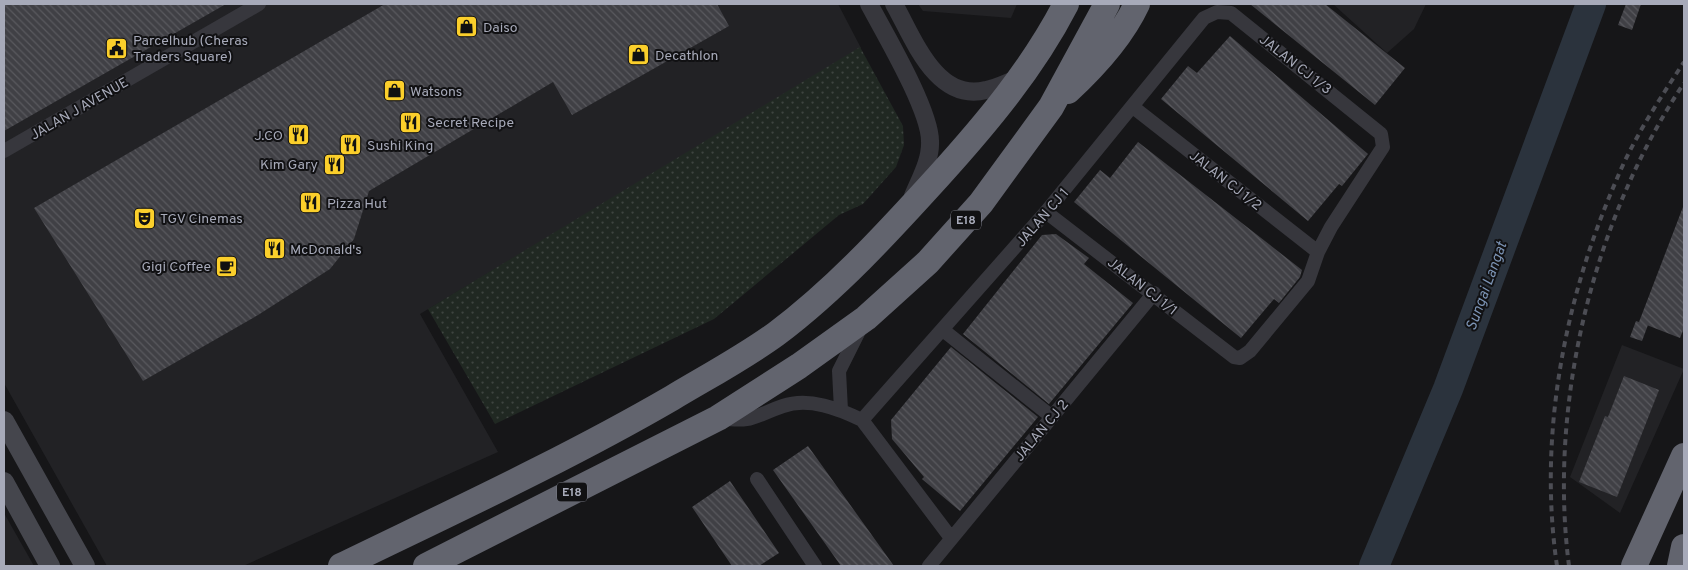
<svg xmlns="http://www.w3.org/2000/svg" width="1688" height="570" viewBox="0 0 1688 570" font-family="Overpass,sans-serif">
  <defs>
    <pattern id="grass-dots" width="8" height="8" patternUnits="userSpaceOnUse" patternTransform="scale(1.25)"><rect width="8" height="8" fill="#202822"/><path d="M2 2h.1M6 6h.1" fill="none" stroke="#3e4440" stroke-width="1.8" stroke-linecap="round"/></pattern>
    <pattern id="building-back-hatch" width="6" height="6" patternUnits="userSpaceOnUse" patternTransform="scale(1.25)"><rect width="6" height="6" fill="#404045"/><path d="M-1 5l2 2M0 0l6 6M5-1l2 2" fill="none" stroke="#59595e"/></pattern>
  </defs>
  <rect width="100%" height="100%" fill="#161618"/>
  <path fill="#222225" d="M4 4H838L861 48 420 314 498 452 243 566H107L4 383Z
    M918 4H1017L1011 18 923 11Z
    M1333 4H1426L1414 29 1387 53Z
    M1622 345 1684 369 1620 513 1570 477Z
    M4 513 34 566H4Z"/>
  <path fill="url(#grass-dots)" d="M860 47 903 126 904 145 896 167 863 204 839 215 714 319 495 424 428 309Z"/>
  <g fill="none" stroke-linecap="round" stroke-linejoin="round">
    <path stroke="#2b333d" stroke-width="30" d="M1374 566 1448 389 1591 4"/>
  </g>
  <path fill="url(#building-back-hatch)" d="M4 4H226L4 131Z
    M385 4H717L729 26 572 115 553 82 369 191 354 239 330 269 258 315 143 381 34 208Z
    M1250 4H1325L1405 68 1375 105Z
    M1626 4H1641L1632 30 1618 25Z
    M1230 36 1368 154 1342 186 1339 184 1308 221 1161 99 1188 66 1197 73Z
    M1138 142 1302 270 1300 277 1279 303 1274 299 1241 338 1074 202 1100 170 1110 178Z
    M1683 207 1684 328 1680 338 1639 322Z
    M1056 234 1089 258 1084 264 1133 303 1049 404 963 334 1042 235Z
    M1636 321 1648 325 1642 341 1630 337Z
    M951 347 1038 417 960 511 922 479 924 477 892 439 891 420Z
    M1624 376 1659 390 1617 497 1579 482 1605 416 1608 417Z
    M808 446 894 566H841L773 470Z
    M730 481 779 553 759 566H732L692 507Z"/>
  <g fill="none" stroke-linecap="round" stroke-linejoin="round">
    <path stroke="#37373d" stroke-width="14" d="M1133 107 1318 252
      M4 151 259 4
      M943 330 1052 417
      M841 410 839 371 860 329
      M720 418C755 423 753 416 783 406 809 397 839 409 862 420L951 538
      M862 420 1046 212 1204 18 1217 12 1231 13 1381 134 1383 147 1331 227 1318 252 1308 281 1250 351 1240 358 1234 357 1046 212
      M757 479 815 566
      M929 566 1154 293"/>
    <path stroke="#37373d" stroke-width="18" d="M869 4C885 34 930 110 930 141 931 160 920 179 913 196
      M894 4C913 37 936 103 986 90 997 88 1008 82 1019 78"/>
    <path stroke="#45464d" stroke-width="20" d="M4 421 85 566
      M4 482 50 566"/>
    <path stroke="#62646e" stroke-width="26" d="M1068 91C1095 66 1121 38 1137 4
      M341 566C452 512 565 460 672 398 707 377 743 358 776 334 836 289 888 232 938 177 986 124 1033 68 1066 4
      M426 566 718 418 799 366 866 318 928 262 981 203 1051 107 1107 4
      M1634 566 1684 456
      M1680 566 1684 547"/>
    <path stroke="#4c4d54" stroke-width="4" stroke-dasharray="6 5" stroke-linecap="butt" d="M1557 566C1538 437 1564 300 1616 181 1633 139 1659 100 1684 62
      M1569 566C1548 404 1593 219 1684 83"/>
  </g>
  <defs>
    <symbol id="shop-square" viewBox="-11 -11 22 22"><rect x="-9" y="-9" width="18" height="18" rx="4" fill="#fbcf2b" stroke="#111113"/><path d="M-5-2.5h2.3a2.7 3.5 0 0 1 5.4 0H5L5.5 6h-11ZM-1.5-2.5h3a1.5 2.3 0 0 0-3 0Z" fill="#111"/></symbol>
    <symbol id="civic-square" viewBox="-11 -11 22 22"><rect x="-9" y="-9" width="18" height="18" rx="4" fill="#fbcf2b" stroke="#111113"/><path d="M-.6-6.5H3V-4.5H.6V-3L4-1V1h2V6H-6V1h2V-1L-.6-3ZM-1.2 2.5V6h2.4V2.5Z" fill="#111"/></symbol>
    <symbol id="restaurant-square" viewBox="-11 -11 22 22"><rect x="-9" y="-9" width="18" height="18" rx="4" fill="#fbcf2b" stroke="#111113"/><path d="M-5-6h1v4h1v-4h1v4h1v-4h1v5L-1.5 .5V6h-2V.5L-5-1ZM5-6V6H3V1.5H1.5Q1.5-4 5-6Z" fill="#111"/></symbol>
    <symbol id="theatre-square" viewBox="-11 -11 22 22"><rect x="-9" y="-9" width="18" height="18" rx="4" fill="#fbcf2b" stroke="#111113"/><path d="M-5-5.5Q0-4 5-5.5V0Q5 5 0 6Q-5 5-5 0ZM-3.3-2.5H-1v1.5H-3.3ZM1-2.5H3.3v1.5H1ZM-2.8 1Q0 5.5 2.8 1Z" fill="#111"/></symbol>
    <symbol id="cafe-square" viewBox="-11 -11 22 22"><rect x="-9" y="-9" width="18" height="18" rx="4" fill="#fbcf2b" stroke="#111113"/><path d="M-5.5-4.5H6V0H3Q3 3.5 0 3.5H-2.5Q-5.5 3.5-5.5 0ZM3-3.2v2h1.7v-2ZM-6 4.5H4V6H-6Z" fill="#111"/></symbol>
  </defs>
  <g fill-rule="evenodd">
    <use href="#shop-square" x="454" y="14" width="25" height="25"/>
    <use href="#civic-square" x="104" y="36" width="25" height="25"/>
    <use href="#shop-square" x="626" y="42" width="25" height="25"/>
    <use href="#shop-square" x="382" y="78" width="25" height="25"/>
    <use href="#restaurant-square" x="398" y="110" width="25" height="25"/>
    <use href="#restaurant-square" x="286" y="122" width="25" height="25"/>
    <use href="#restaurant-square" x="338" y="132" width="25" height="25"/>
    <use href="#restaurant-square" x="322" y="152" width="25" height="25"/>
    <use href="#restaurant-square" x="298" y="190" width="25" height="25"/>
    <use href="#theatre-square" x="132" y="206" width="25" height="25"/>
    <use href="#restaurant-square" x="262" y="236" width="25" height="25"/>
    <use href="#cafe-square" x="214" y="254" width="25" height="25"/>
  </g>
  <g text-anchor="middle" stroke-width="4" stroke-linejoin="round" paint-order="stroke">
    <g fill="#111113" stroke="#7a7c87" stroke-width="1">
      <rect x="951" y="210.5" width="30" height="19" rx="4"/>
      <rect x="557" y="482.5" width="30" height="19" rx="4"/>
    </g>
    <g font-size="12" font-weight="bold" fill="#a7aab9">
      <text x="966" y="224">E18</text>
      <text x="572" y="496">E18</text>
    </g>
    <g font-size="14" fill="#a7aab9" stroke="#111113" text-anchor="start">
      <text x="483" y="32">Daiso</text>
      <text x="133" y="45">Parcelhub (Cheras<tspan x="133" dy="16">Traders Square)</tspan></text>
      <text x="655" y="60">Decathlon</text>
      <text x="410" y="96">Watsons</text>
      <text x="427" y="127">Secret Recipe</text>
      <text x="283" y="140" text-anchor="end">J.CO</text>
      <text x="367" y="150">Sushi King</text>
      <text x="318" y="169" text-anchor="end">Kim Gary</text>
      <text x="327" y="208">Pizza Hut</text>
      <text x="160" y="223">TGV Cinemas</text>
      <text x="290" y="254">McDonald's</text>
      <text x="211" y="271" text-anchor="end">Gigi Coffee</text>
    </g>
    <g font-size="14" fill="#a7aab9" stroke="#111113">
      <text transform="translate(1296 64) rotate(38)" y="5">JALAN CJ 1/3</text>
      <text transform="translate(79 108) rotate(-30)" y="5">JALAN J AVENUE</text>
      <text transform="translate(1226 180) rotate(38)" y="5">JALAN CJ 1/2</text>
      <text transform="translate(1042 217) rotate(-49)" y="5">JALAN CJ 1</text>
      <text transform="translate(1143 286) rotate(38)" y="5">JALAN CJ 1/1</text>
      <text transform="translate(1041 430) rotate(-50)" y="5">JALAN CJ 2</text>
    </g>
    <g font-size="15" font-style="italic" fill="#7c94b5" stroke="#111113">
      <text transform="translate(1486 286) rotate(-70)" y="5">Sungai Langat</text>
    </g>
  </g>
  <rect width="1688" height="570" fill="none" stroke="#a7aab9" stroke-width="10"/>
</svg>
